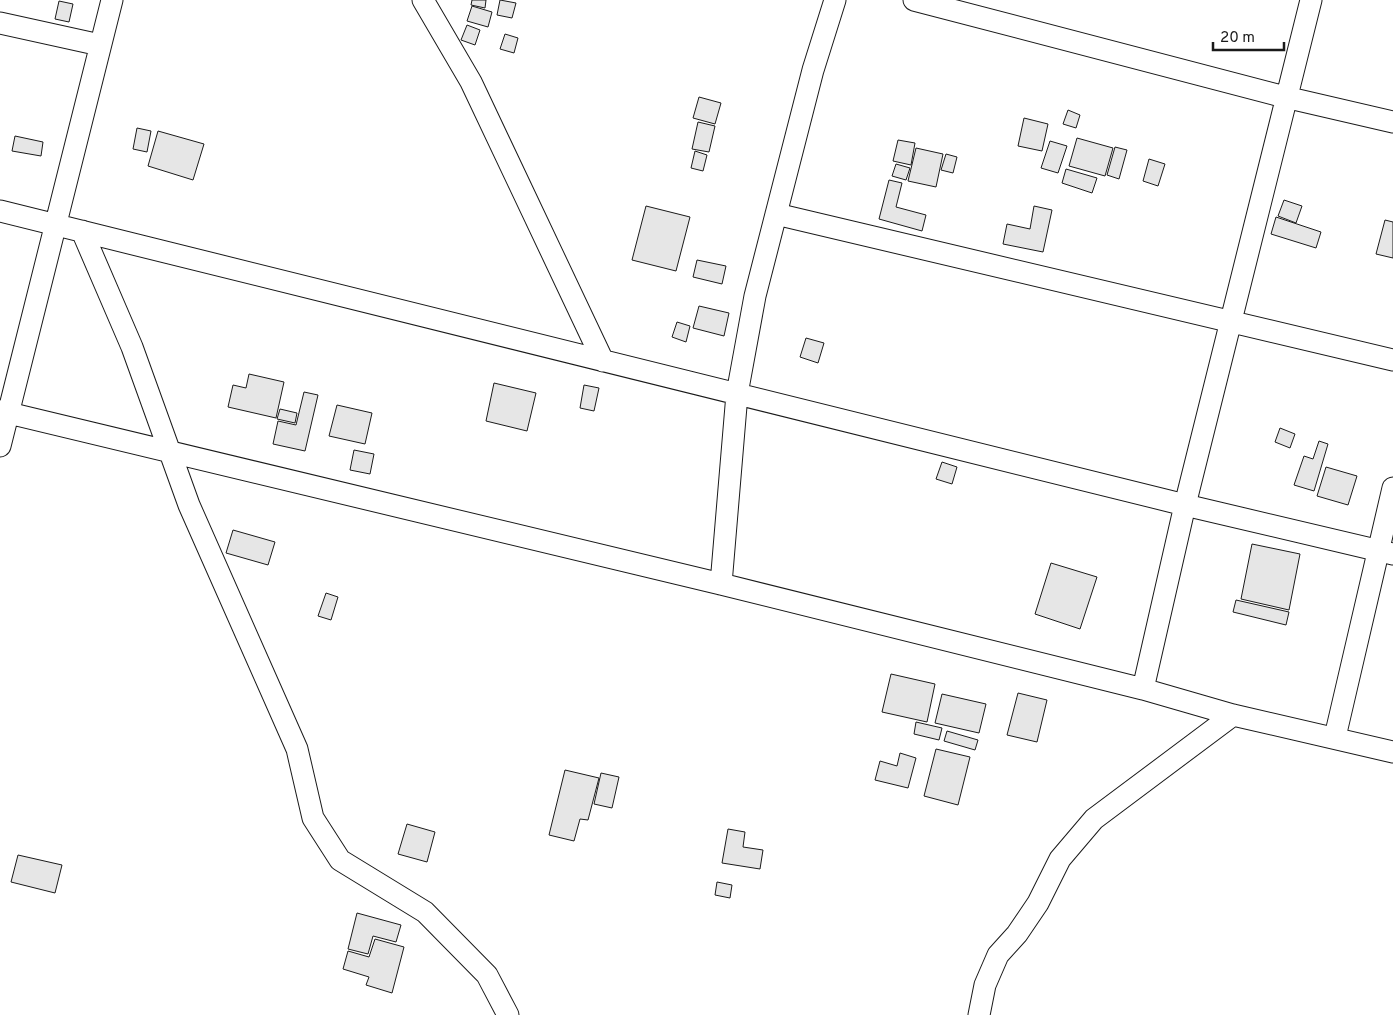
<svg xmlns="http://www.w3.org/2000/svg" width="1393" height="1015" viewBox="0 0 1393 1015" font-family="Overpass,sans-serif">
  <rect width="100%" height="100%" fill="#fff"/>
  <path fill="#e6e6e6" stroke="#1a1a1a" d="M472 0H486L485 8 471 5Z
    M500 0 516 3 512 18 497 15Z
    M59 1 73 4 69 22 55 19Z
    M472 6 492 12 488 27 467 21Z
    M467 25 480 30 475 45 461 40Z
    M505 34 518 38 514 53 500 49Z
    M699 97 721 103 715 124 693 118Z
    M1068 110 1080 115 1076 128 1063 124Z
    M1024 118 1048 124 1042 151 1018 146Z
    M698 122 715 126 709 152 692 149Z
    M137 128 151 131 147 152 133 149Z
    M158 131 204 144 193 180 148 166Z
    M15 136 43 142 41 156 12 151Z
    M1077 138 1113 148 1105 176 1069 166Z
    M898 140 915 143 911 165 893 161Z
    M1050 141 1067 146 1058 173 1041 168Z
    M1115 147 1127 150 1119 179 1107 175Z
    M916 148 943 154 936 187 908 181Z
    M695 151 707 155 703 171 691 168Z
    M946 154 957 157 953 173 941 170Z
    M1149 159 1165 164 1158 186 1143 181Z
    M896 164 910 168 906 180 892 176Z
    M1066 169 1097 178 1092 193 1062 183Z
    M889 180 902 183 896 207 926 215 922 231 879 219Z
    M1284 200 1302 206 1296 223 1278 216Z
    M646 206 690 217 676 271 632 260Z
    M1034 206 1052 210 1043 252 1003 244 1007 224 1030 229Z
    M1276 217 1321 232 1316 248 1271 234Z
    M1385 220 1393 222V258L1376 254Z
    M697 260 726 266 722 284 693 277Z
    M699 306 729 313 724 336 693 328Z
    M677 322 690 326 686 342 672 337Z
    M806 338 824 343 818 363 800 357Z
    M249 374 284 382 276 418 228 407 233 385 246 388Z
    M494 383 536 393 527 431 486 421Z
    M584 385 599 388 594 411 580 408Z
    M304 392 318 395 305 451 273 444 278 421 296 425Z
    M337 405 372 413 365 444 329 436Z
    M280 409 297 413 295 423 277 419Z
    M1280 428 1295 434 1290 448 1275 442Z
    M1319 441 1328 444 1314 491 1294 485 1304 456 1313 459Z
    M354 450 374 454 370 474 350 470Z
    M942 462 957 467 952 484 936 479Z
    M1326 467 1357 476 1348 505 1317 496Z
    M233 530 275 542 268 565 226 553Z
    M1252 544 1300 554 1289 610 1241 599Z
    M1051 563 1097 577 1080 629 1035 614Z
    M326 593 338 597 331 620 318 616Z
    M1236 600 1289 612 1286 625 1233 612Z
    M891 674 935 684 927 722 882 712Z
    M1018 693 1047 700 1037 742 1007 735Z
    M942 694 986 704 979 733 935 723Z
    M916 722 942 728 939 740 914 734Z
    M947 731 978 740 975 750 944 741Z
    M936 749 970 757 958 805 924 796Z
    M900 753 916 758 908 788 875 780 880 761 897 766Z
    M565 770 599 778 588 820 580 819 574 841 549 835Z
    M601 773 619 777 612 808 594 804Z
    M407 824 435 832 427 862 398 854Z
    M728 829 745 832 743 847 763 850 760 869 722 863Z
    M18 855 62 865 55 893 11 882Z
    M717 882 732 885 730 898 715 895Z
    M357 913 401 925 396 942 373 936 368 954 348 949Z
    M375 939 404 947 392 993 366 985 369 977 343 969 348 951 369 957Z"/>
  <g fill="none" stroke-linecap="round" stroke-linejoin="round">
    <defs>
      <path id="minor" d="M423 0 471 82 603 361
        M914 0 1285 97 1393 122
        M0 23 100 45
        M0 211 1185 505 1393 554
        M776 214 1393 360
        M82 231 132 347 189 505 297 749 313 818 340 860 425 912 487 975 508 1015
        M0 411 721 584 1143 689 1233 715 1393 752
        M0 446 112 0
        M721 584 737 394 755 296 813 70 835 0
        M1143 689 1185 505 1311 0
        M1335 737 1393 488
        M979 1015 985 985 998 955 1017 934 1038 903 1060 859 1094 819 1233 715"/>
    </defs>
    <use href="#minor" stroke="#1a1a1a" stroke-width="23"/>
    <use href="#minor" stroke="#fff" stroke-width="21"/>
  </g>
  <path d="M1213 42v8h71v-8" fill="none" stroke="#1a1a1a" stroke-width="2.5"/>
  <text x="1220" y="42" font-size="15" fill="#1a1a1a" stroke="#ffffff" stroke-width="4" paint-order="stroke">20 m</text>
</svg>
